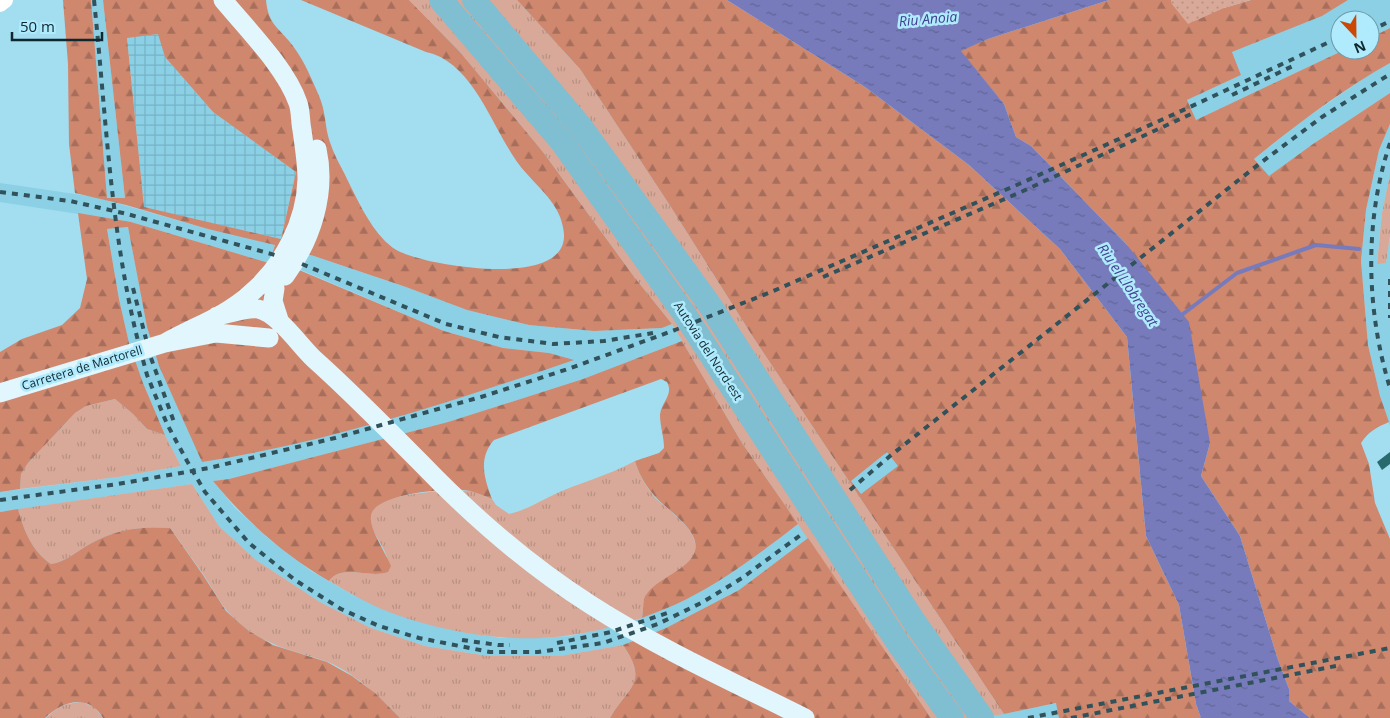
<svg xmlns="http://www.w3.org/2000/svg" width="1390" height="718" viewBox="0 0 1390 718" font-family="'Open Sans',sans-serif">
  <defs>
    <pattern id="industrial-grid" width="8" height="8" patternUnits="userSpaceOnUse" patternTransform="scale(1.25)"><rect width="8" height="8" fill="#8bd0e5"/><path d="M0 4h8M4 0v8" fill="none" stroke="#77b3c5"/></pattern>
    <pattern id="grass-tufts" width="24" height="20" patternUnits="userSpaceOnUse" patternTransform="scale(1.25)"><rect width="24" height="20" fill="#d8a998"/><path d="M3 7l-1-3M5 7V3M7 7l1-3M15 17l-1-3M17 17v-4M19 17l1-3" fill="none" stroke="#b89183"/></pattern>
    <pattern id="forest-firs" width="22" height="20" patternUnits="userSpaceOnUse" patternTransform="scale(1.25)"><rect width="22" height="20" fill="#cf876e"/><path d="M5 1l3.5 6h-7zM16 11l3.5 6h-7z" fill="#a66e5b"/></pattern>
    <pattern id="garden-dots" width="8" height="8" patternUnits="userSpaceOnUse" patternTransform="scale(1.25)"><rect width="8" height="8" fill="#d8a998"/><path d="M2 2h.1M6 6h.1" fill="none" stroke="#b89183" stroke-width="1.8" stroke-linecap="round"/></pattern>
    <pattern id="water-ripples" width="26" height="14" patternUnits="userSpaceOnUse" patternTransform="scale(1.25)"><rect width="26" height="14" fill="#777bbb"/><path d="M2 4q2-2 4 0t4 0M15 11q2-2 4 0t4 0" fill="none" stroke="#606598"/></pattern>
  </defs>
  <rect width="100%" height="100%" fill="#a2ddf0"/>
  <path fill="#8bd0e5" d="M91 0H103L125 198H107Z
    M1348 0H1390V28L1370 38V20H1340V50H1344L1196 120 1187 100 1241 75 1232 52 1322 16Z
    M1390 63V93L1313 144 1268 177 1254 159 1299 123 1369 75Z
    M1390 124V174L1382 213 1377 263H1386L1390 236V426L1380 396 1368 345 1361 261 1366 210 1379 150Z
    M0 183 95 197 208 229 275 244 269 263 131 222 0 202Z
    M128 227 147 327 159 366 203 462 549 353 503 348 444 331 299 269 308 254 406 287 467 310 529 325 594 331 662 328 672 324 682 341 583 379 448 422 229 479 213 481 235 508 270 540 311 571 353 595 451 630 501 638H538L571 636 606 628 642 618 685 600 768 547 798 524 808 538 739 590 666 628 623 645 560 656H488L425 646 371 628 320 602 256 560 219 526 192 484 0 512V492L118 477 181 466 165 435 143 383 129 343 119 299 107 229Z
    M888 451 899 466 861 495 851 481Z
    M1057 703 1059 718H983Z"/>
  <path fill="url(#industrial-grid)" d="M159 34 165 57 213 112 296 172 281 239 144 208 127 37Z"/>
  <path fill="url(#grass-tufts)" d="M409 0H517L580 69 669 204 753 337 1004 714 983 718H931L742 443 672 324 635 278 543 152 460 52Z
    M1390 174V236L1386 263 1377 264 1382 213Z
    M115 399 133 414 147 429 165 435 181 466 118 477 20 489 21 474 28 463 75 413 86 406Z
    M635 461C638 472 645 485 653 495 665 510 708 533 692 558 684 570 659 583 647 593L644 600 642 618C619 625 595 632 571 635 514 644 452 634 397 615 374 607 351 594 329 581 342 563 369 579 388 572 388 568 389 562 387 557 383 544 368 529 371 515 375 492 448 490 467 491 475 491 484 496 492 499L496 505 509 514C523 511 535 504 549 497 577 483 608 476 635 461Z
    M192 484 219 526 256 560 320 602 371 628 425 646 488 656H560L623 645C649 683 629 686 610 718H400C379 697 353 671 325 661 298 652 271 647 248 630 223 612 219 598 203 574 192 559 181 543 170 528 139 526 116 529 88 545 76 552 65 562 51 564 32 551 24 531 18 509Z
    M82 702 94 707 103 718H46C57 707 66 703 82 702Z"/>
  <path fill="url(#forest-firs)" fill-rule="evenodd" d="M63 0H91L107 198H125L103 0H266C268 22 276 26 289 41 299 53 306 66 312 80 316 89 321 99 323 108 326 121 326 133 331 145 335 157 342 168 347 179 358 201 368 223 384 240 389 245 396 251 403 253 432 266 567 289 564 234 562 207 543 192 527 174 519 166 513 156 507 146 488 114 467 60 426 52L301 0H409L460 52 543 152 635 278 672 324 662 328 594 331 529 325 467 310 406 287 308 254 299 270 444 331 503 348 549 353 574 360C453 401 330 442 202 462L159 366 147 327 128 227 107 229 119 299 129 343 143 383 165 435 147 429 133 414 115 399 86 406 75 413 28 463 21 474 20 489 0 492V352L22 339 62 325 80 308 87 279 78 213 131 222 269 263 275 245 208 229 126 205 75 193 69 144 68 64ZM158 34 165 57 213 112 296 172 281 239 144 207 127 38Z
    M517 0H727L865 87 969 165 1060 249 1127 337 1146 536 1179 605 1196 704 1201 718H1059L1056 703 1004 714 753 337 669 204 580 69ZM887 452 898 466 861 494 851 481Z
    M1109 0H1171V3L1224 8 1251 0H1348L1322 16 1232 52 1241 75 1187 100 1196 120 1344 50H1370V38L1390 28V63C1342 90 1297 124 1254 159L1269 176 1313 144 1390 93V124L1379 150 1366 210 1361 261 1368 345 1380 396 1389 422C1377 427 1368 432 1361 443L1369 464 1375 503 1390 539V718H1310L1289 701V689L1277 657 1240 536 1201 476 1210 443 1127 245 1031 146 1016 137 1004 104 960 51 988 39Z
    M682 341 742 443 798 524C763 551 725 580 685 600 671 607 656 612 642 618 643 612 643 605 644 599 648 585 676 574 687 563 715 537 667 512 653 494 645 485 638 472 635 461L659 453 664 448C664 437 660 426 660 415 661 402 674 395 667 382L661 379 494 440C478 458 484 478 492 499 485 496 478 493 470 491 453 487 373 493 371 516 369 529 386 553 391 566L388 572C369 579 342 563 329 581 284 555 246 521 213 481L229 479 448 422 583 379Z
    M18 509C24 531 32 551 51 564 65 562 76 552 88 545 116 529 139 526 170 528L203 575 226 611 238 622 249 631 273 645 327 662 352 676 375 693 400 718H103C88 693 63 701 45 718H0V512Z
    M808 538 931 718H610C629 686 649 683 623 645L666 628 739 590Z"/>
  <path fill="url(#garden-dots)" d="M1171 0H1251L1224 8 1188 24 1171 3Z"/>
  <path fill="url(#water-ripples)" d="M727 0H1109L988 39 961 51 1004 104 1016 137 1031 146 1127 245 1189 322 1210 443 1201 476 1240 536 1277 657 1289 689V701L1310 718H1201L1196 704 1179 605 1146 536 1127 337 1060 249 969 165 865 87Z"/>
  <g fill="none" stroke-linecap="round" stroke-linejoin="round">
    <path stroke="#777bbb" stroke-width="4" d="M1179 317 1237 273 1316 245 1359 249"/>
  </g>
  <path fill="#296a6d" d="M1390 452V464L1382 470 1377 462Z"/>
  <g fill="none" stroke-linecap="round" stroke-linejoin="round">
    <path stroke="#fff" stroke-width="16" d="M0 4 5 0"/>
    <path stroke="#e1f6fd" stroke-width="19" d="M285 276C311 240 327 194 317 149
      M275 288 273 301 280 323
      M217 316C228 314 248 307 258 309 278 313 300 346 314 359 351 392 385 427 420 462 471 515 528 565 591 605 658 648 733 682 805 718
      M165 343C193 327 226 316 250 294 283 266 306 222 307 179 307 162 304 146 302 130 300 121 301 111 298 103 286 68 247 29 223 0
      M0 393 165 343 216 333 269 338"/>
    <path stroke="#80bed2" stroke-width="24" d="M441 0 562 142 683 312 898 643 952 718
      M474 0 581 127 709 304 915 623 982 718"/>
    <path stroke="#31515b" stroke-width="4" stroke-dasharray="6 6" stroke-linecap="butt" d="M94 0C106 114 110 229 138 341
      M1370 31 1390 21
      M1232 95 1297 64
      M1390 143C1364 221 1366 310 1390 388
      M0 192 70 201 127 214 275 255
      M302 264 446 324 499 337 553 344 604 341 653 333
      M823 277 1021 192 1191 114
      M1390 279V318
      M133 288 146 339
      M151 358 174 422
      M143 360 147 375 167 424 187 461 205 492 249 543 295 580 341 609 379 626 419 638 490 652H538L603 643 658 624 703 602 742 578 802 534
      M850 490 890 456 1259 164 1322 117 1390 74
      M0 500 118 484 209 468 335 438 481 397 568 369 675 330 771 292 1019 184 1190 107 1340 37
      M462 640 498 645H510
      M557 643 611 632 670 612
      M1028 718 1390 648
      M1071 718 1341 665"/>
  </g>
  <g text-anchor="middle" stroke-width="5" stroke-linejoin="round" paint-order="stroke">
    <g font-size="12" fill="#0f272e" stroke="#afeafd">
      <text transform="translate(708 351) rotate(57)" y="4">Autovia del Nord-est</text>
      <text transform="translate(82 368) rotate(-17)" y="4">Carretera de Martorell</text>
    </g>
    <g font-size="14" font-style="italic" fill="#41408e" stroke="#afeafd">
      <text transform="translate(928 19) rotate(-5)" y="5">Riu Anoia</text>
      <text transform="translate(1128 285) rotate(56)" y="5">Riu el Llobregat</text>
    </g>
  </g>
  <g transform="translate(1355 35) rotate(158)"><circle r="24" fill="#afeafd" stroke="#6f9caa"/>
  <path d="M0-4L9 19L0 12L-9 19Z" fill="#cd4704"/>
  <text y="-8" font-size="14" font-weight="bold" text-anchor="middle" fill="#0f272e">N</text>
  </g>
  <path d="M12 32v8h90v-8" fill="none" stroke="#0f272e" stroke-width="2.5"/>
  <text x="20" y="32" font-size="15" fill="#0f272e" stroke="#afeafd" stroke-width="4" paint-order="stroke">50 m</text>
</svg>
